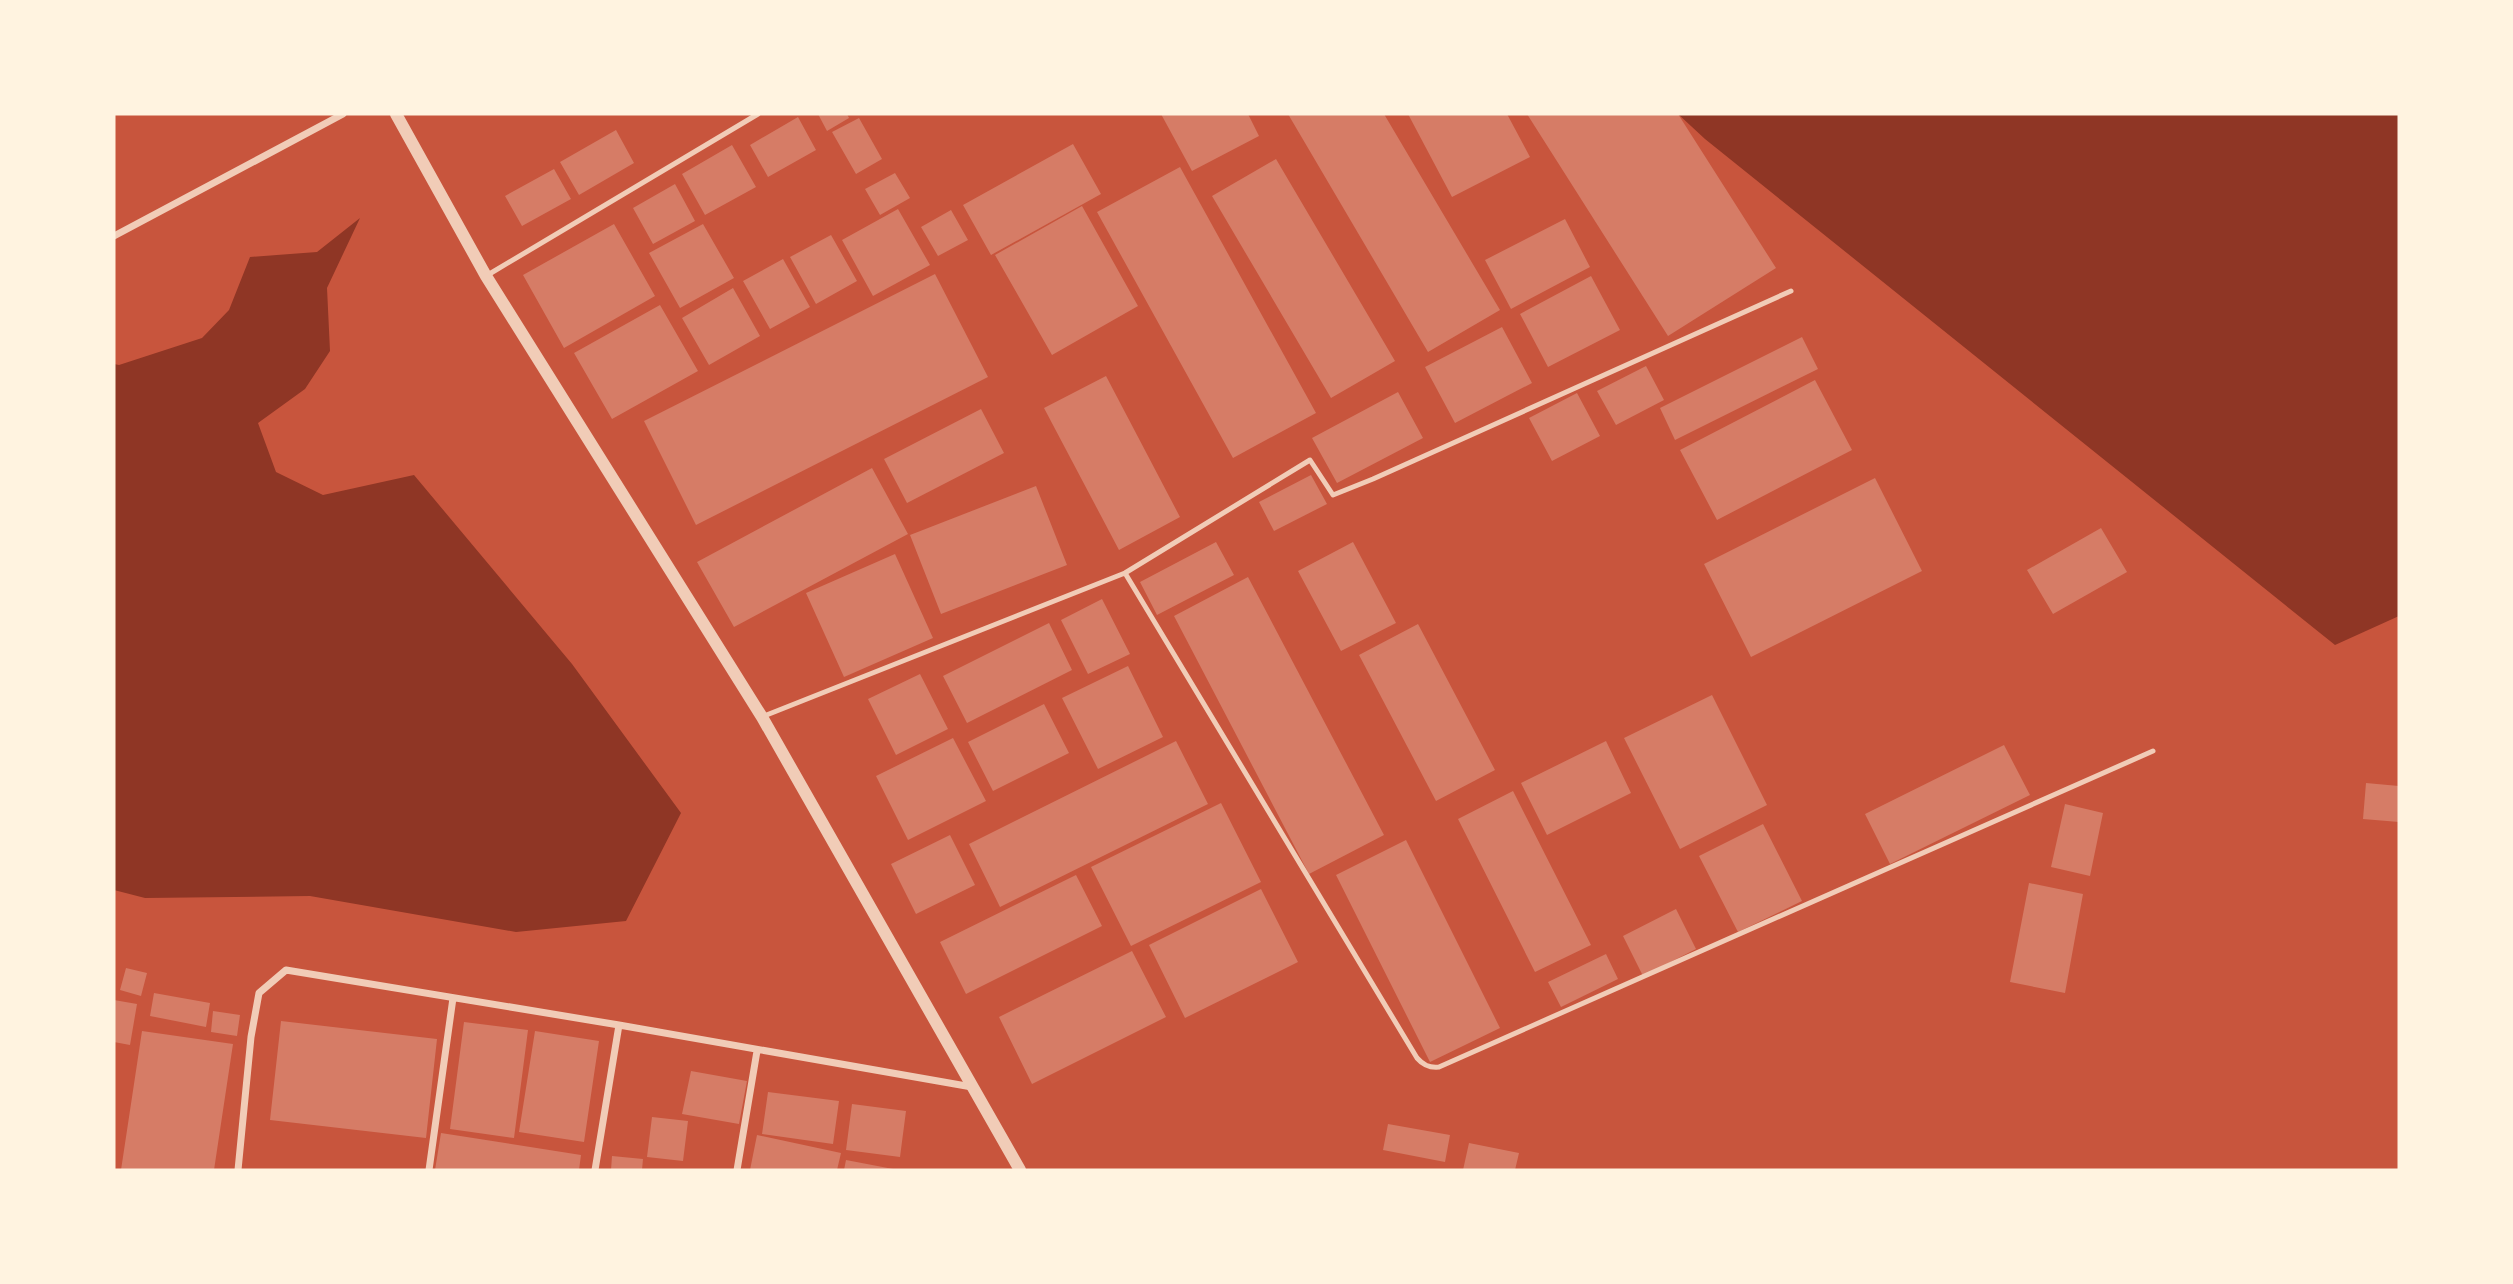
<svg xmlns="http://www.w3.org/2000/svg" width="2513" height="1284" viewBox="0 0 2513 1284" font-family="Montserrat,sans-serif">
  <rect width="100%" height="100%" fill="#c8553d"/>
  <path fill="#8f3625" d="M1678 114H2399V616L2335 645 1705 139Z
    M360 218 327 288 330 351 305 389 258 423 276 472 323 495 414 475 572 664 681 813 626 921 516 932 310 896 145 898 114 890V364L119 365 202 338 229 310 250 257 317 252Z"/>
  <path fill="#d67c66" d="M818 114H847L849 118 827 131Z
    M1161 114H1248L1259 136 1192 171Z
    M1288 114H1384L1500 310 1428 352Z
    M1408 114H1507L1530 157 1452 197Z
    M1527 114H1678L1776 268 1668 336Z
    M798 117 816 150 768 177 750 145Z
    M859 118 882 159 856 174 832 132Z
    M616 130 634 163 579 195 560 162Z
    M1073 144 1101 194 991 255 963 205Z
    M732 145 756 187 705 215 682 174Z
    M1276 159 1395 361 1331 398 1212 196Z
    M1180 167 1316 413 1233 458 1097 212Z
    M554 169 571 199 522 226 505 196Z
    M895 173 910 198 880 215 865 189Z
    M675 184 695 221 653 244 633 208Z
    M1082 206 1138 306 1052 355 995 255Z
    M898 209 930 265 873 296 842 240Z
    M951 210 968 240 938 256 921 227Z
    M1565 219 1590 267 1511 309 1485 260Z
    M614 224 655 296 564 348 523 275Z
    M703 224 734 278 680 308 649 253Z
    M831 235 857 281 816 304 790 257Z
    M783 259 810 307 770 329 743 281Z
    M935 274 988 377 696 525 644 421Z
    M1591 276 1620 330 1548 367 1520 314Z
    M733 288 760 336 709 365 682 318Z
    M660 305 698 371 612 419 574 353Z
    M1502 327 1532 383 1455 423 1425 367Z
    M1802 337 1818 369 1675 440 1660 408Z
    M1646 366 1664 400 1616 425 1597 391Z
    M1106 376 1180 517 1119 550 1044 408Z
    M1815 380 1852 450 1717 520 1680 450Z
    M1398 392 1423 438 1337 483 1312 438Z
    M1577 393 1600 436 1552 461 1529 418Z
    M981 409 1004 453 907 503 884 459Z
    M872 468 908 534 734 627 697 562Z
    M1311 475 1327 504 1274 531 1259 502Z
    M1875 478 1922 571 1751 657 1704 564Z
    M1036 486 1067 565 941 614 910 535Z
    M2101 528 2127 572 2053 614 2027 570Z
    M1216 542 1234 575 1157 615 1140 582Z
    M1353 542 1396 623 1341 651 1298 571Z
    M895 554 933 638 844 677 806 593Z
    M1248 577 1384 835 1309 874 1174 616Z
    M1102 599 1130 654 1088 674 1061 620Z
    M1049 623 1072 670 967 723 943 676Z
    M1418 624 1495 770 1436 801 1359 655Z
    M1128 666 1163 737 1098 769 1062 698Z
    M920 674 948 729 896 755 868 699Z
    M1712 695 1767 805 1680 849 1624 738Z
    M1044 704 1069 753 993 791 968 742Z
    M953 738 986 801 908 840 876 776Z
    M1176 741 1208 804 1000 907 969 844Z
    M1606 741 1631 793 1547 835 1521 783Z
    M2004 745 2030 795 1890 864 1865 814Z
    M2366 783 2399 786V822L2363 819Z
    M1513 791 1591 945 1535 972 1458 819Z
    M1221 803 1261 882 1131 946 1091 867Z
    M2065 804 2103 813 2090 876 2051 867Z
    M1763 824 1802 901 1738 932 1699 856Z
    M950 835 975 885 916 914 891 864Z
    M1406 840 1500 1028 1430 1062 1336 875Z
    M1076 875 1102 926 966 994 940 942Z
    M2029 883 2083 894 2065 993 2010 982Z
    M1261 889 1298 962 1185 1018 1149 945Z
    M1676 909 1696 949 1643 976 1623 936Z
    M1132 951 1166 1017 1032 1084 999 1017Z
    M1606 954 1618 979 1561 1007 1548 982Z
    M126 968 147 973 141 996 120 990Z
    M154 993 210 1003 206 1027 150 1016Z
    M114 1000 137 1004 130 1045 114 1042Z
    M213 1011 240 1015 237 1036 211 1032Z
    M281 1021 437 1039 426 1138 270 1120Z
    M464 1022 528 1030 514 1138 450 1129Z
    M142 1031 233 1044 214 1170H121Z
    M535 1031 599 1041 584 1142 519 1132Z
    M691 1071 747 1081 739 1124 682 1114Z
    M768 1092 839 1101 833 1144 762 1134Z
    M852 1104 906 1111 900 1157 846 1150Z
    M652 1117 688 1121 683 1161 647 1157Z
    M1388 1124 1450 1135 1445 1162 1383 1150Z
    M441 1133 581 1155 579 1170H435Z
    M757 1135 841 1153 837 1170H750Z
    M1469 1143 1519 1153 1515 1170H1463Z
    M612 1156 643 1159 642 1170H611Z
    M846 1160 893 1169V1170H844Z"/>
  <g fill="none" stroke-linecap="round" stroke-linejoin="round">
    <path stroke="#f1ccb7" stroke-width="5" d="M486 276 758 114
      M1125 573 1417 1058C1423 1065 1429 1068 1439 1067L2153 751
      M764 716 1125 573 1310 460 1333 495 1373 479 1791 291"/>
    <path stroke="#f1ccb7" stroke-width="7" d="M114 236 343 114
      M238 1170 251 1037 259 993 286 970 619 1025 972 1087
      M429 1170 453 998
      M595 1170 619 1025
      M737 1170 757 1051"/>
    <path stroke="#f1ccb7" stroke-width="12" d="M396 114 486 276 762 717 1020 1170"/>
  </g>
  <rect width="2513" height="1284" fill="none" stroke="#fff3e0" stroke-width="231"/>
</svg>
